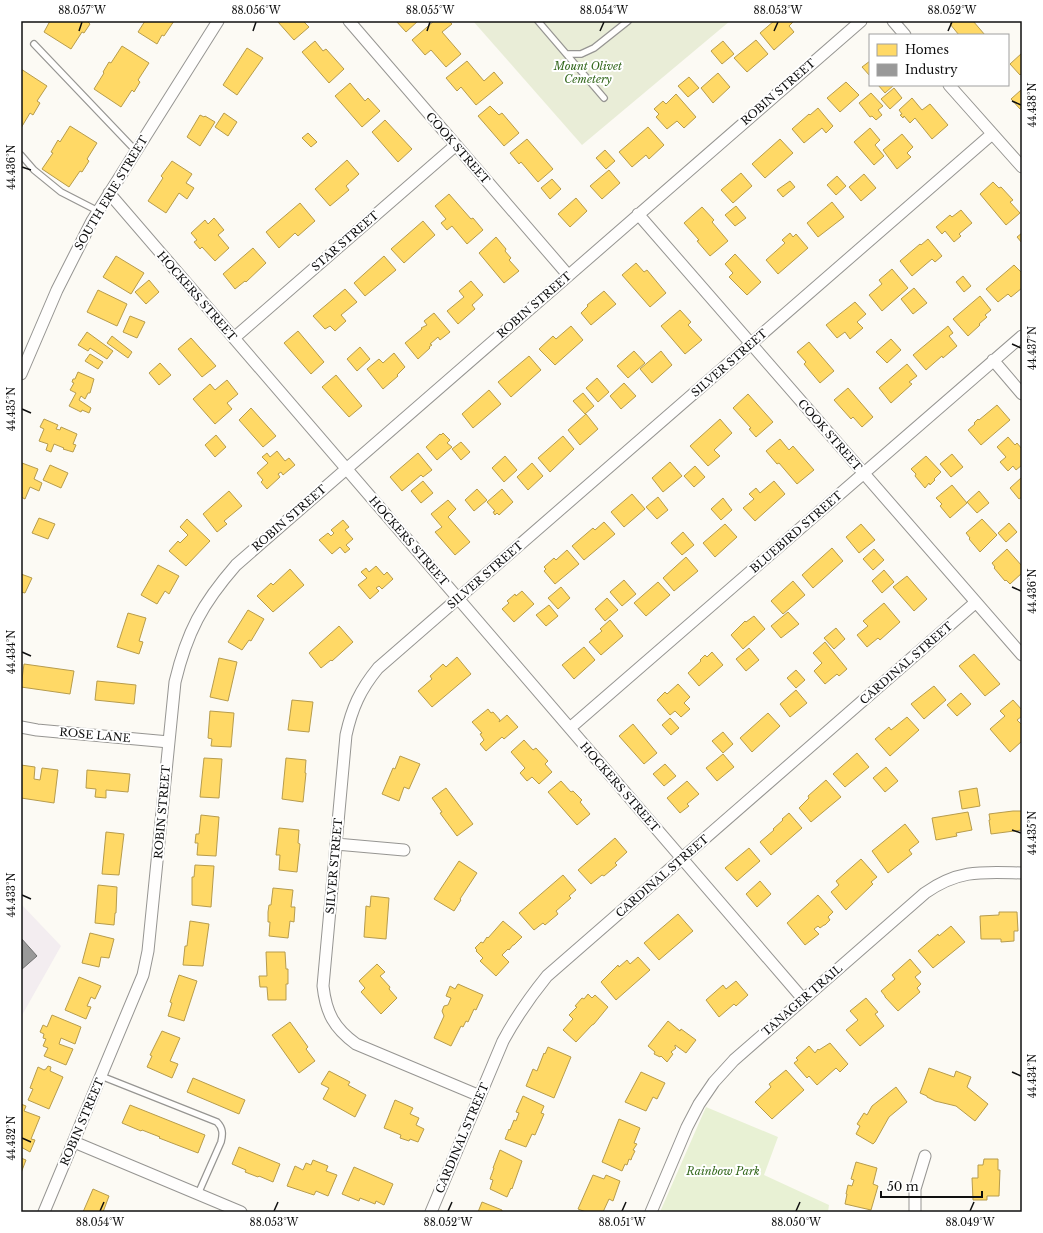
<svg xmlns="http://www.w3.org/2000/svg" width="1043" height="1233" viewBox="0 0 1043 1233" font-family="'Libre Baskerville',serif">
  <rect width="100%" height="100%" fill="#fcfaf4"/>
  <path fill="#f3edf0" d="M21 904 61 946 21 1017Z"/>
  <path fill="#e8f1d4" d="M706 1107 778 1137 764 1175 829 1205 828 1212H660Z"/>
  <path fill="#e9edd7" d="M473 21H730L582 145Z"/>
  <path fill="#ffd966" stroke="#b79c4c" d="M50 21H89L88 22 90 24 84 33 82 32 71 49 44 32Z
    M145 21H174L164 36 162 35 157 44 138 32Z
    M279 21H303L309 27 294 40 278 22Z
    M396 21H418L406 32Z
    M434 21H449L452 24 442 32 461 54 446 67 431 50 425 55 412 40Z
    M774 21H794L789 26 794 32 774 50 760 33Z
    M953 21H973L985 35H959L950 24Z
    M756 40 768 54 747 72 734 58Z
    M315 41 323 51 326 49 344 69 329 83 302 52Z
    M723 41 734 54 722 64 711 51Z
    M122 46 149 63 138 80 140 82 134 92 132 90 121 107 94 89 104 73 103 72 109 62 111 63Z
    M247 48 263 58 237 95 223 85Z
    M1022 53V73L1020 75 1010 64Z
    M467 61 484 81 494 72 503 83 476 105 461 87 457 91 446 78Z
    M870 61V76L862 67Z
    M21 69 47 86 37 101 40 103 33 115 30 113 21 128Z
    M718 73 730 87 713 103 701 88Z
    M689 77 699 88 688 97 678 86Z
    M846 82 859 95 840 112 827 98Z
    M350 83 365 101 368 98 380 111 362 127 335 96Z
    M878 85H894L885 93Z
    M894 88 902 98 890 109 881 99Z
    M1021 90 1022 108 1020 109 1011 99Z
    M871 93 883 106 878 110 882 115 876 120 872 116 870 117 859 103Z
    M676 94 696 117 684 128 677 121 667 129 656 117 659 114 654 109 663 101 666 104Z
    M912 98 922 110 930 104 948 125 932 139 915 118 910 123 904 116 903 118 900 115 902 114 899 110Z
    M490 106 499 115 502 113 519 133 504 146 478 116Z
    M818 108 833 126 826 133 822 128 804 143 792 129 809 114 810 115Z
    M224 113 237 122 228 136 215 127Z
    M200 115 204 117 205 116 215 122 200 146 187 137Z
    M385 120 412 149 398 162 372 132Z
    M70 126 97 143 87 159 89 161 82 172 80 171 69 187 42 169 53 153 51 152 58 140 60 142Z
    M648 127 664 145 649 159 646 155 632 167 619 152Z
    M870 128 880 140 875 145 884 156 874 165 854 142Z
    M308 133 317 142 311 147 302 138Z
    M902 134 913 147 907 153 911 157 897 169 883 150Z
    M527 139 553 169 538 182 521 162 519 164 510 153Z
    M780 139 793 153 765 178 752 164Z
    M605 150 615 161 606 169 596 158Z
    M347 160 359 174 346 186 349 190 330 206 315 189Z
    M172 161 192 174 186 183 194 188 187 199 179 193 166 213 148 201 163 178 161 176Z
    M609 170 620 183 602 199 590 186Z
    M741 173 752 186 733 203 721 190Z
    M864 174 876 188 861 201 849 187Z
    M837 176 846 186 836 195 827 185Z
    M552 179 561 189 550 199 541 188Z
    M790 181 795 187 783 197 777 190Z
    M993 182 999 188 1001 187 1013 200 1010 202 1020 213 1006 225 980 194Z
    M449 194 471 219 473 218 483 230 467 244 452 226 447 230 441 223 446 219 435 206Z
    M576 198 587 211 570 227 558 214Z
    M832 202 844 217 818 237 807 223Z
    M300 203 315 221 298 236 295 233 279 248 266 232Z
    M736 206 746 218 735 226 725 215Z
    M702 207 714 220 712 222 728 241 710 256 697 241 699 240 684 223Z
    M961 210 972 223 959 234 961 236 954 242 945 231 942 234 936 227 950 215 952 217Z
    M214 218 224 230 218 235 229 248 215 261 202 247 200 249 194 242 197 240 191 233 205 220 208 224Z
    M423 221 435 235 404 263 391 249Z
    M790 233 793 237 796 234 808 248 778 274 766 260 785 243 782 240Z
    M1022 233V243L1017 237Z
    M496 237 506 249 505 251 511 258 509 260 519 271 504 283 479 253Z
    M928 239 942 256 935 262 932 259 912 276 900 261 920 244 921 245Z
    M253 248 266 263 246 282 245 281 235 289 223 274Z
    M735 254 761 282 747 295 729 277 733 273 725 264Z
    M116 256 144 273 131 294 103 277Z
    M384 256 396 270 365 296 354 283Z
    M636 263 644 272 647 270 666 293 650 307 622 275Z
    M1014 265 1022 273V288L1011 297 1008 294 998 302 986 289Z
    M892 269 908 288 882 311 869 295 882 284 879 280Z
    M963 276 971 286 964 292 956 282Z
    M149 280 159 292 146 304 135 292Z
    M471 281 483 295 472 305 475 309 458 324 447 311 464 297 459 291Z
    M914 288 927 303 913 314 901 299Z
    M345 289 357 302 341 315 346 321 335 331 330 326 325 329 313 316Z
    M98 290 127 304 117 326 87 312Z
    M604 291 616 304 591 325 581 313 588 306 587 305Z
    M980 296 991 310 985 315 987 317 979 324 980 325 968 336 953 319Z
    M855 302 866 314 857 322 863 328 850 339 845 332 837 338 826 325Z
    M680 310 691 322 688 325 702 340 685 354 661 326Z
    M434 313 450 332 440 340 438 337 430 344 432 345 429 347 430 348 418 359 405 343 422 329 421 328 427 325 424 321Z
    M130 316 145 322 137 338 123 332Z
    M571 326 583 340 555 365 539 349 553 336 556 339Z
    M948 326 953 333 949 336 957 346 943 358 942 356 926 370 913 355Z
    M298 331 324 362 311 374 284 343Z
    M87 332 113 351 107 359 90 348 88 351 78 345Z
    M112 336 132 352 128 358 107 343Z
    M191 338 216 366 202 377 178 349Z
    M891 339 901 350 887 363 876 352Z
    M809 342 834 371 820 383 809 370 804 364 806 362 797 352Z
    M360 347 370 359 357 371 347 359Z
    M634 351 645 363 628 378 617 366Z
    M661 351 672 365 652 383 640 369Z
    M394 353 405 367 397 375 398 376 383 389 367 369 379 359 383 363Z
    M90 354 103 362 98 369 85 361Z
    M529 356 541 370 511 397 498 382Z
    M160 363 171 375 159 385 149 373Z
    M907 364 917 376 909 382 912 384 891 403 879 388Z
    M78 372 94 379 90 393H88L85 399 81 396 79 400 91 408 89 413 82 410 81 412 69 406 76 393 70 390 74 383 72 382 73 379H75Z
    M336 375 362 406 349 417 322 387Z
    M597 378 609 392 598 402 586 388Z
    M227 380 238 394 227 403 232 409 215 424 193 399 210 384 215 390Z
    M624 383 636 396 621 409 610 396Z
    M848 388 873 417 862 427 853 417 851 419 834 400Z
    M489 390 501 404 473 428 462 414Z
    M583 393 594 406 585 414 573 401Z
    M748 394 773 422 756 437 749 429 751 428 733 408Z
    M997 405 1010 420 981 445 968 430 975 424 974 423 978 419 979 420Z
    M251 408 276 436 263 447 239 420Z
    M586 414 598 429 580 445 568 430Z
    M44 419 58 425 56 429 60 430 61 427 77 434 73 444 76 445 73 452 63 449 64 448 54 444 51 452 46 450 48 444 39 441 44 429 40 427Z
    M720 419 732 433 714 450 720 456 708 466 690 446Z
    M443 433 450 440 447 443 452 447 437 460 426 447 440 434 441 435Z
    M216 435 226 447 215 457 205 445Z
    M563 436 574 449 550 472 538 458Z
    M1008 437 1015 445 1017 443 1022 449V465L1016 470 1013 466 1008 471 1000 462 1006 457 997 447Z
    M780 439 789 450 793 446 814 470 797 484 779 463 777 464 766 451Z
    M461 442 470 452 461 460 452 449Z
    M277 451 285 461 289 458 295 465 283 475 281 472 278 474 280 477 267 489 261 482 263 480 257 473 268 463 262 457 267 453 270 457Z
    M418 453 432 470 423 477 421 475 402 491 390 477Z
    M952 454 963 467 951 477 940 464Z
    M505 456 517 470 504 482 492 468Z
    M926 456 941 472 934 479 935 480 930 485 929 483 925 488 915 476 916 474 911 469Z
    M670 462 682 476 663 492 652 478Z
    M22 463 38 469 34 479 42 483 39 491 30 487 25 499 21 497Z
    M532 463 543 476 528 490 517 477Z
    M50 465 68 473 61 488 43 480Z
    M695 466 705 477 694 487 684 476Z
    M1021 478 1022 480V497L1019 499 1010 488Z
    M423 481 433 493 421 503 411 491Z
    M774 481 785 494 755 521 743 508 754 499 749 494 756 488 760 493Z
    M952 485 967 503 950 518 940 506 942 504 936 498Z
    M477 489 487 500 474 511 465 500Z
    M502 489 513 502 499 515 497 513 495 515 493 512 495 511 487 502Z
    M229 491 242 506 224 521 227 524 217 532 203 514Z
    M979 491 989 503 977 513 967 502Z
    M632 494 645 509 624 527 611 512Z
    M658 497 668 510 657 519 646 507Z
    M723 498 732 510 721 520 711 509Z
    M448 500 456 509 448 517 470 542 455 555 435 532 442 527 431 514Z
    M39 518 55 524 48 539 32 533Z
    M187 519 210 541 186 566 169 551 178 541 180 543 188 535 180 527Z
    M982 519 997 535 980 552 969 539 970 538 966 533Z
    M343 520 349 527 345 530 353 539 346 545 350 549 345 553 340 547 332 554 319 540 328 533 331 536 334 533 331 530Z
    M604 522 615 534 584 560 572 546 593 528 595 530Z
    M1009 523 1017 532 1006 542 998 533Z
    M725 524 737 537 715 557 703 543Z
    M861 524 875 540 859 553 846 537Z
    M683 532 694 545 682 555 671 543Z
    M832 548 843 561 813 588 802 575Z
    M874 549 884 560 873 570 863 559Z
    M1007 549 1022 566V573L1010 584 1006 580 1005 581 994 568 995 567 992 563Z
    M567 550 579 564 555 584 544 571 546 569 544 567 554 558 556 560Z
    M686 557 698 571 674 591 663 578Z
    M158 565 179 576 169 594 165 591 157 604 141 595Z
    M376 566 384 575 387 572 393 579 382 589 379 586 376 588 379 591 370 599 358 585 367 578 361 572 366 568 369 572Z
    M290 569 304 585 273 612 257 596 271 583 273 585Z
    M884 570 894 582 882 593 872 581Z
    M21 574 32 578 25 593 21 592Z
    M907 576 927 599 914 611 893 587Z
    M624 580 636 594 622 606 610 592Z
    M793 581 805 595 783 614 771 601Z
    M658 582 670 595 646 616 634 603Z
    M561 587 570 598 558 609 548 598Z
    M522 591 534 604 514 622 502 609 509 603 507 601 515 594 516 596Z
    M607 598 618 610 605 621 595 609Z
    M884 603 900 622 880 640 878 638 867 647 857 635 868 626 863 621Z
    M549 605 558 616 546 626 536 615Z
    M248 610 264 619 251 641 249 640 242 650 228 642Z
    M788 612 799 624 781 638 771 626Z
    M128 613 146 618 139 641 143 642 139 654 117 647Z
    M754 616 765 629 743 649 731 635 745 621 746 622Z
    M610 620 623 636 601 655 589 642 602 631 600 629Z
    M339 626 353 642 332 661 331 660 321 668 309 653Z
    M836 628 845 639 834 649 824 638Z
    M825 642 847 669 839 676 837 674 825 684 814 671 822 663 813 653Z
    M584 647 595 660 574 679 562 665Z
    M749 648 759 660 746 671 736 659Z
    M712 652 723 665 699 686 688 673 701 661 700 660 705 655 707 657Z
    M974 654 1000 684 985 696 959 666Z
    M457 657 471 674 432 707 418 691 432 679 430 676 443 664 446 667Z
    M219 658 237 662 228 701 210 697Z
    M24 664 74 671 70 694 21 687Z
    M796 670 805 680 796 688 787 678Z
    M97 681 136 685 134 704 95 700Z
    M678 684 690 697 684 703 690 709 681 717 675 711 670 715 657 700 665 692 667 694Z
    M934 686 946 700 924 719 911 704Z
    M796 690 807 703 790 717 780 704Z
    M961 693 971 704 957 716 947 705Z
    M292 700 313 702 309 732 288 730Z
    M1013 700 1022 710V716L1017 720 1022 725V741L1010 752 990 729 1005 716 1000 711Z
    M488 709 491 713 493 712 500 720 499 722 507 715 518 727 504 739 502 737 486 751 480 744 484 740 480 734 482 733 472 722Z
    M210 711 234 713 231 747 211 746 212 739 208 738Z
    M768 713 780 726 752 752 740 738Z
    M907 717 919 730 890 756 875 739 889 727 891 730Z
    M670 718 679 728 671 735 662 725Z
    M633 724 657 753 644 764 619 736Z
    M723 732 733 744 723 753 712 741Z
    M524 740 533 750 536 748 548 761 545 764 552 772 539 784 532 777 527 781 520 773 525 768 511 752Z
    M857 753 869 767 845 787 833 774Z
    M723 754 734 767 717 781 706 768Z
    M400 756 420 764 409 789 404 787 399 801 382 794 393 768 395 769Z
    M204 758 222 759 219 798 200 797Z
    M286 758 306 760 305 773H306L303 802 282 799Z
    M665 764 676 776 664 786 653 774Z
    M21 765 35 767 34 779 40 780 42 768 58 770 54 803 21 798Z
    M886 767 898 781 885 792 873 778Z
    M87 770 130 774 128 792 106 790V798L95 797 96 789 86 788Z
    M826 780 841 797 811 822 799 808 809 798 808 796Z
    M561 781 571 792 573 791 582 800 580 802 590 814 577 825 548 792Z
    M687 781 699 794 687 804 689 806 680 813 667 798Z
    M446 788 473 824 457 836 440 813 442 812 432 798Z
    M977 788 980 806 962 809 959 791Z
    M1013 811H1022V830L991 834 989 820H990L989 814Z
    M968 812 972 830 956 833 957 836 936 840 932 818Z
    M789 813 802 828 771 855 760 842 774 830 773 829 783 820 782 819Z
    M201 815 219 817 216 856 197 855 198 843H195L196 834H199Z
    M905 824 919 842 909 850 912 854 888 873 872 851Z
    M279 828 299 830 298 843 300 844 297 872 279 870 280 855H276Z
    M106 832 124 834 119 875 102 874Z
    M615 838 627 852 615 863 617 865 604 876 602 875 591 884 578 870Z
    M749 848 760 861 737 881 725 868Z
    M861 859 877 877 871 882 873 884 846 910 831 892 839 885 836 881Z
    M459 861 477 873 460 899 461 900 454 911 434 899Z
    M195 865 214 866 211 907 192 905V877H194Z
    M563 875 576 890 569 896 571 898 556 911 558 914 545 925 543 923 534 930 519 913Z
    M760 881 771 894 757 907 746 894Z
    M98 885 117 887 116 913H115L114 925 95 923Z
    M273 888 293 890 291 907H295L294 922 290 921 288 938 269 936 270 922H268V912L269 905H271Z
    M818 895 833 912 828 917 830 920 825 925H824L820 928 818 926 814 929 819 934 805 945 787 923Z
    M371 896 389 898 386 939 364 937 366 906 370 907Z
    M999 912H1017L1018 931H1014V941L1001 942V939H981L980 916 999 915Z
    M678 914 693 931 659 960 644 943Z
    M190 921 209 924 203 966 183 965 185 946H187Z
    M503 921 522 937 514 945H513L509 950 508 949 502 955 509 962 496 976 480 961 483 958 476 951 477 950 475 948 481 942 483 943 487 937 488 938Z
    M951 926 965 942 933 968 918 951 938 934 939 936Z
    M90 933 114 939 109 958 101 957 99 967 82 963Z
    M266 952H285L286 969H288V984H286V1000H268L267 987H260L259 976H267Z
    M638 957 650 970 616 1000 601 982 618 965 619 967 627 960 630 964Z
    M910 959 921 972 915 977 921 984 917 988 920 992 898 1011 885 997V996L881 991 895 979 892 975Z
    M377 964 385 972 380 976 390 987 389 989 397 998 381 1014 361 992 365 988 359 981Z
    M179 975 197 981 184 1021 168 1016 172 1003 170 1002Z
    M79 977 101 986 95 999 91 997 87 1006 91 1007 86 1019 65 1010Z
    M736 981 748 995 736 1006 734 1004 719 1017 706 1000 723 985 726 989Z
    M458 984 483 995 476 1010 474 1009 468 1022 466 1021 463 1027 461 1026 451 1046 434 1038 444 1016 442 1011 444 1006 448 1005 451 998 446 996 450 986 455 989Z
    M588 994 592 998 595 995 608 1007 594 1024 592 1025 576 1042 563 1030 573 1019 569 1015 577 1007 575 1006 582 998 584 999Z
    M866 998 878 1012 875 1014 884 1026 860 1046 846 1030 858 1020 850 1011Z
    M52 1015 81 1027 75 1044 61 1038 59 1044 73 1049 66 1065 44 1056 48 1048 43 1046 46 1039 43 1038 44 1034 40 1032 43 1025 47 1027Z
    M668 1021 680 1031 681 1029 696 1040 686 1053 675 1045V1047L676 1048 671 1052 673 1054 667 1062 661 1056 660 1057 654 1054 655 1052 648 1046Z
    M290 1022 308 1047 306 1049 315 1061 299 1073 272 1035Z
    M162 1031 180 1038 170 1061 178 1064 172 1078 147 1067 152 1056 150 1055Z
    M830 1043 848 1064 840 1072 836 1068 817 1085 809 1076 807 1078 794 1063 798 1060 796 1058 809 1046 815 1053 818 1049 819 1050Z
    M548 1047 571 1057 554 1098 526 1086 533 1069 537 1071 544 1053 545 1054Z
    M48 1066 51 1067 50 1071 63 1077 49 1109 28 1100 33 1089 30 1088 38 1067 44 1070 46 1069Z
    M929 1068 954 1077 956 1071 971 1077 967 1087 988 1104 975 1121 956 1106 935 1101 927 1097V1096L920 1093Z
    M786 1070 804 1090 772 1119 755 1102 771 1087 769 1084Z
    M329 1071 350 1082 348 1085 366 1095 355 1117 323 1099 329 1088 321 1084Z
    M641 1072 665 1083 657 1099 653 1097 646 1111 625 1102Z
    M193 1078 245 1100 239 1114 187 1092Z
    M896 1087 907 1102 889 1117 875 1142 873 1144 856 1134 860 1126 857 1124 864 1113 867 1115 872 1106Z
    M523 1096 544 1106 541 1113 544 1114 535 1135 532 1134 526 1147 505 1139 509 1129 510 1130 514 1120 516 1121 519 1113 516 1112Z
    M395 1100 413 1108 410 1114 419 1118 416 1125 424 1129 418 1142 410 1139 409 1141 400 1138 401 1135 384 1128Z
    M21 1104 26 1106 24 1111 40 1117 31 1139 35 1140 30 1152 21 1147Z
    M130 1105 205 1135 198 1153 159 1138 160 1137 142 1130 141 1131 122 1123Z
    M619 1119 640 1128 634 1143 637 1144 633 1150 635 1151 632 1157 631 1160 629 1159 627 1165 625 1164 622 1171 602 1162Z
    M239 1147 280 1164 273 1182 259 1176 258 1177 245 1172 246 1170 232 1164Z
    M500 1150 522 1161 512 1189 511 1188 507 1197 490 1189 493 1180 490 1179 494 1168H493Z
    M21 1158 26 1160 21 1173Z
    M984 1159H998V1170H1000L999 1196H987V1200H973L972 1178H978V1165H983Z
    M313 1160 328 1166 326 1171 337 1175 328 1196 316 1191 314 1195 287 1186 295 1166 303 1170 306 1163 311 1165Z
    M856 1162 877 1168 873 1184 878 1186 871 1210 845 1204 847 1194H846L848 1185 852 1186 854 1180 851 1179Z
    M354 1167 393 1184 384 1205 376 1201 375 1204 360 1198 359 1201 342 1194Z
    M593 1175 604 1179 606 1175 620 1181 613 1201 609 1199 603 1212H586L578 1209Z
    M93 1189 109 1196 103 1212H83Z
    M482 1202 502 1210V1212H478Z"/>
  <path fill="#999" stroke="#707070" d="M21 938 37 956 21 970Z"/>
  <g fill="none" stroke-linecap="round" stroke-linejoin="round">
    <defs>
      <path id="lane" d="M538 21 604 98
        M34 44 136 151
        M567 54H581L594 48 628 21
        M21 155 34 170 61 192 98 211
        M101 1076 217 1122C223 1128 223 1134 221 1142L198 1194"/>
      <path id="street" d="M349 21 568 275
        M893 21 905 35
        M949 85 1022 167
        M109 193 803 999
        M638 214 1022 655
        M234 338 456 145
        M993 360 1022 394
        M21 374 57 290 92 221 218 21
        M21 727 37 730 169 742
        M570 728 1022 336
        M336 844 404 850
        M480 1096 356 1044C334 1028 326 1013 323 986L346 735C352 708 360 690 378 668L992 134
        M74 1142 241 1212
        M44 1212 143 975 148 951 175 682C187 632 202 604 236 565L861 21
        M431 1212 503 1041C516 1017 530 997 547 976L976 602
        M651 1212 687 1127 699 1104 714 1082 734 1060 925 893C959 869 983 872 1022 873
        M915 1212V1189L925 1156"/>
    </defs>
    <use href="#lane" stroke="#969592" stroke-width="8"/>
    <use href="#street" stroke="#969592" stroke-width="13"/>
    <use href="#lane" stroke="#fffefd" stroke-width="5.5"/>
    <use href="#street" stroke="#fffefd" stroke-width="11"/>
  </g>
  <path fill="none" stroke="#0f0f0f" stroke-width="1.5" d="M79 31 82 22M253 31 256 22M427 31 430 22M600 31 604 22M774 31 778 22M948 31 952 22M1012 101 1021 105M22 167 31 170M1012 344 1021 348M22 409 31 413M1012 587 1021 591M22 652 31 656M1012 830 1021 833M22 895 31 899M1012 1072 1021 1076M22 1138 31 1142M100 1211 104 1202M274 1211 278 1202M448 1211 452 1202M622 1211 626 1202M796 1211 800 1202M970 1211 974 1202"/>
  <g text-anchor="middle" stroke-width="4" stroke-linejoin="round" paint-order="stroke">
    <g font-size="11" font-style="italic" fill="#34681d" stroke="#fff">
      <text x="588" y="70">Mount Olivet<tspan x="588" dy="13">Cemetery</tspan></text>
      <text x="723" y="1175">Rainbow Park</text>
    </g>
    <g font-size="11" fill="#0f0f0f" stroke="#fff">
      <text transform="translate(778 92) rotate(-41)" y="4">ROBIN STREET</text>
      <text transform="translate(458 148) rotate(49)" y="4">COOK STREET</text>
      <text transform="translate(111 193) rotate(-59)" y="4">SOUTH ERIE STREET</text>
      <text transform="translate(345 241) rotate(-41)" y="4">STAR STREET</text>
      <text transform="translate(197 296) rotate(49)" y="4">HOCKERS STREET</text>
      <text transform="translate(534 305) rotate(-41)" y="4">ROBIN STREET</text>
      <text transform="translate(729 363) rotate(-41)" y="4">SILVER STREET</text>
      <text transform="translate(830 435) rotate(49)" y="4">COOK STREET</text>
      <text transform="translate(289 518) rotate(-41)" y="4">ROBIN STREET</text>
      <text transform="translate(796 532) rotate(-41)" y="4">BLUEBIRD STREET</text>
      <text transform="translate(409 541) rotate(49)" y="4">HOCKERS STREET</text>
      <text transform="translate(485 575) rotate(-41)" y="4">SILVER STREET</text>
      <text transform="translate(906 663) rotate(-41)" y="4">CARDINAL STREET</text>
      <text transform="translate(95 735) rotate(5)" y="4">ROSE LANE</text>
      <text transform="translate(620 787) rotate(49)" y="4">HOCKERS STREET</text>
      <text transform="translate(162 812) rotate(-85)" y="4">ROBIN STREET</text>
      <text transform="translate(334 866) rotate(-85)" y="4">SILVER STREET</text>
      <text transform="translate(662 876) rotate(-41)" y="4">CARDINAL STREET</text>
      <text transform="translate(802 1000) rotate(-41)" y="4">TANAGER TRAIL</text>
      <text transform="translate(82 1122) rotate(-67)" y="4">ROBIN STREET</text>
      <text transform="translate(462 1138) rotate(-67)" y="4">CARDINAL STREET</text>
    </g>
  </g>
  <rect width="1043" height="1233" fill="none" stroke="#ffffff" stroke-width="44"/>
  <rect x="869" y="34" width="140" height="52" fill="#ffffff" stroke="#9f9f9f"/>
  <rect x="877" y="44" width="20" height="12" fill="#ffd966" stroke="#9f9f9f"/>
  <text x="905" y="54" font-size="12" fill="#0f0f0f">Homes</text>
  <rect x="877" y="64" width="20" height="12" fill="#999999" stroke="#9f9f9f"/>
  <text x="905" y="74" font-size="12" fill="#0f0f0f">Industry</text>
  <path d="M881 1191v6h101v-6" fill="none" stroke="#0f0f0f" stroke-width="2"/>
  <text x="887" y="1191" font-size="12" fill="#0f0f0f" stroke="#ffffff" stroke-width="3" paint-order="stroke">50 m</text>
  <rect x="22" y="22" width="999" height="1189" fill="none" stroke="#0f0f0f" stroke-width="1.5"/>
  <g font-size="10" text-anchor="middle" fill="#0f0f0f">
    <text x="82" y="14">88.057°W</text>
    <text x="256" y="14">88.056°W</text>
    <text x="430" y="14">88.055°W</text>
    <text x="604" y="14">88.054°W</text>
    <text x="778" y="14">88.053°W</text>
    <text x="952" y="14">88.052°W</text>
    <text transform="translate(1032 105) rotate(-90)" y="4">44.438°N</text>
    <text transform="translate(11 167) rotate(-90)" y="4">44.436°N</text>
    <text transform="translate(1032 348) rotate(-90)" y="4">44.437°N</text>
    <text transform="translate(11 409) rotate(-90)" y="4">44.435°N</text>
    <text transform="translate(1032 591) rotate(-90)" y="4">44.436°N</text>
    <text transform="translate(11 652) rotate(-90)" y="4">44.434°N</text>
    <text transform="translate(1032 833) rotate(-90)" y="4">44.435°N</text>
    <text transform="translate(11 895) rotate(-90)" y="4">44.433°N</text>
    <text transform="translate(1032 1076) rotate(-90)" y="4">44.434°N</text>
    <text transform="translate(11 1138) rotate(-90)" y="4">44.432°N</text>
    <text x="100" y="1226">88.054°W</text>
    <text x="274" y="1226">88.053°W</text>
    <text x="448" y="1226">88.052°W</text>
    <text x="622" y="1226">88.051°W</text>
    <text x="796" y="1226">88.050°W</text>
    <text x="970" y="1226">88.049°W</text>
  </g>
</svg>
